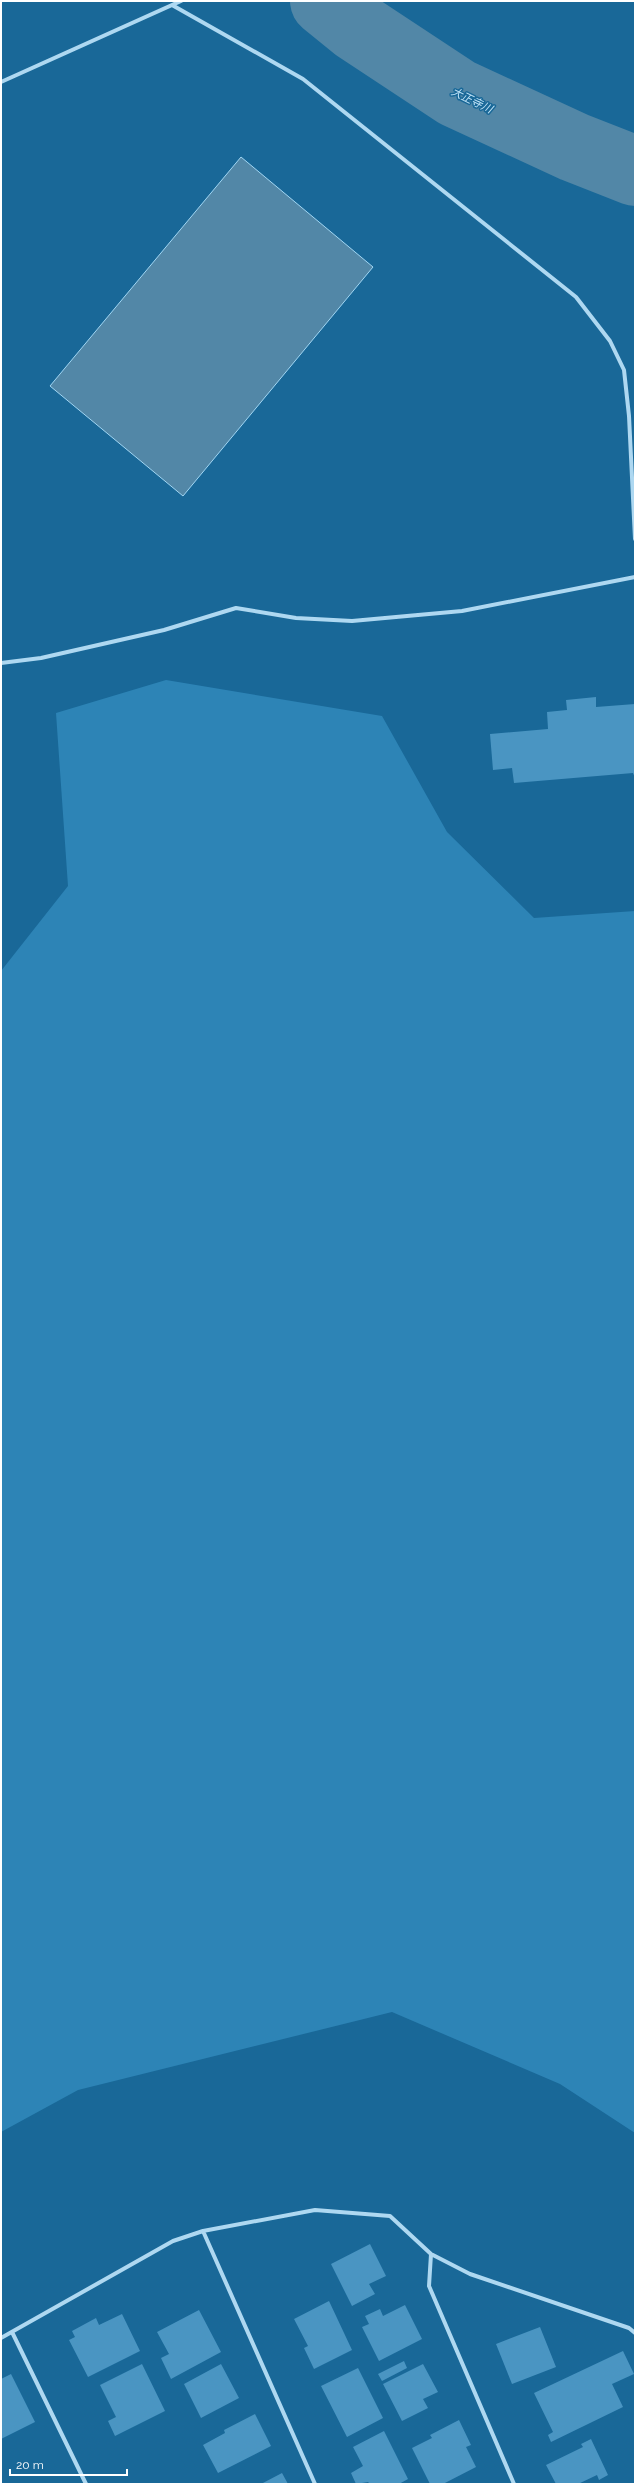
<svg xmlns="http://www.w3.org/2000/svg" width="636" height="2485" viewBox="0 0 636 2485" font-family="Raleway,'Noto Sans JP',sans-serif">
  <rect width="100%" height="100%" fill="#196898"/>
  <path fill="#2d84b6" d="M166 680 382 716 447 832 534 918 635 911V2133L560 2084 392 2012 78 2090 1 2132V971L68 886 56 713Z"/>
  <path fill="#5287a7" stroke="#a1d6f3" d="M241 157 373 267 183 496 50 386Z"/>
  <g fill="none" stroke-linecap="round" stroke-linejoin="round">
    <path stroke="#5287a7" stroke-width="70" d="M325 1 357 27 457 93 574 147 635 171"/>
  </g>
  <path fill="#4a95c2" d="M596 697V707L635 704V778L633 773 514 783 512 768 493 770 490 734 548 729 547 712 567 710 566 700Z
    M370 2244 386 2276 369 2284 375 2294 352 2306 331 2264Z
    M329 2301 352 2350 314 2369 304 2348 308 2346 294 2319Z
    M405 2305 422 2339 379 2361 362 2327 369 2324 365 2316 380 2309 383 2316Z
    M199 2310 221 2352 171 2379 161 2358 169 2354 157 2332Z
    M122 2314 140 2351 88 2377 69 2340 75 2337 72 2331 96 2318 99 2325Z
    M540 2327 556 2367 512 2384 496 2344Z
    M623 2351 634 2374 612 2384 623 2407 551 2442 548 2435 553 2432 534 2393Z
    M404 2361 407 2368 382 2381 378 2374Z
    M142 2364 165 2411 115 2436 108 2421 116 2417 100 2385Z
    M221 2364 239 2398 201 2418 184 2384Z
    M423 2364 438 2392 423 2399 428 2408 402 2421 383 2384Z
    M358 2368 383 2418 347 2437 321 2386Z
    M11 2374 35 2422 1 2439V2379Z
    M255 2414 271 2446 218 2473 203 2445 225 2433 224 2430Z
    M459 2420 471 2445 466 2447 476 2467 443 2484H430L412 2448 432 2438 430 2435Z
    M384 2431 408 2479 399 2484H370L368 2482 356 2484 351 2473 363 2466 353 2447Z
    M591 2439 608 2475 599 2480 597 2475 578 2484H556L546 2465 583 2447 581 2444Z
    M282 2473 288 2484H261Z"/>
  <g fill="none" stroke-linecap="round" stroke-linejoin="round">
    <path stroke="#aed8f1" stroke-width="4" d="M172 5 303 79 576 297 610 341 624 370 629 416 635 539
      M1 82 181 1
      M1 663 41 658 164 630 236 608 296 618 352 621 462 611 635 577
      M203 2231 315 2484
      M431 2254 429 2286 514 2484
      M12 2332 86 2484
      M1 2338 173 2241 203 2231 315 2210 390 2216 431 2254 470 2274 629 2328 635 2333"/>
  </g>
  <g text-anchor="middle" stroke-width="3" stroke-linejoin="round" paint-order="stroke">
    <g font-size="11" font-style="italic" fill="#c1e4f8" stroke="#196898">
      <text transform="translate(472 100) rotate(26)" y="4">大正寺川</text>
    </g>
  </g>
  <rect width="636" height="2485" fill="none" stroke="#ffffff" stroke-width="4"/>
  <path d="M10 2469v6h117v-6" fill="none" stroke="#ffffff" stroke-width="2"/>
  <text x="16" y="2469" font-size="12" fill="#ffffff" stroke="#196898" stroke-width="3" paint-order="stroke">20 m</text>
</svg>
